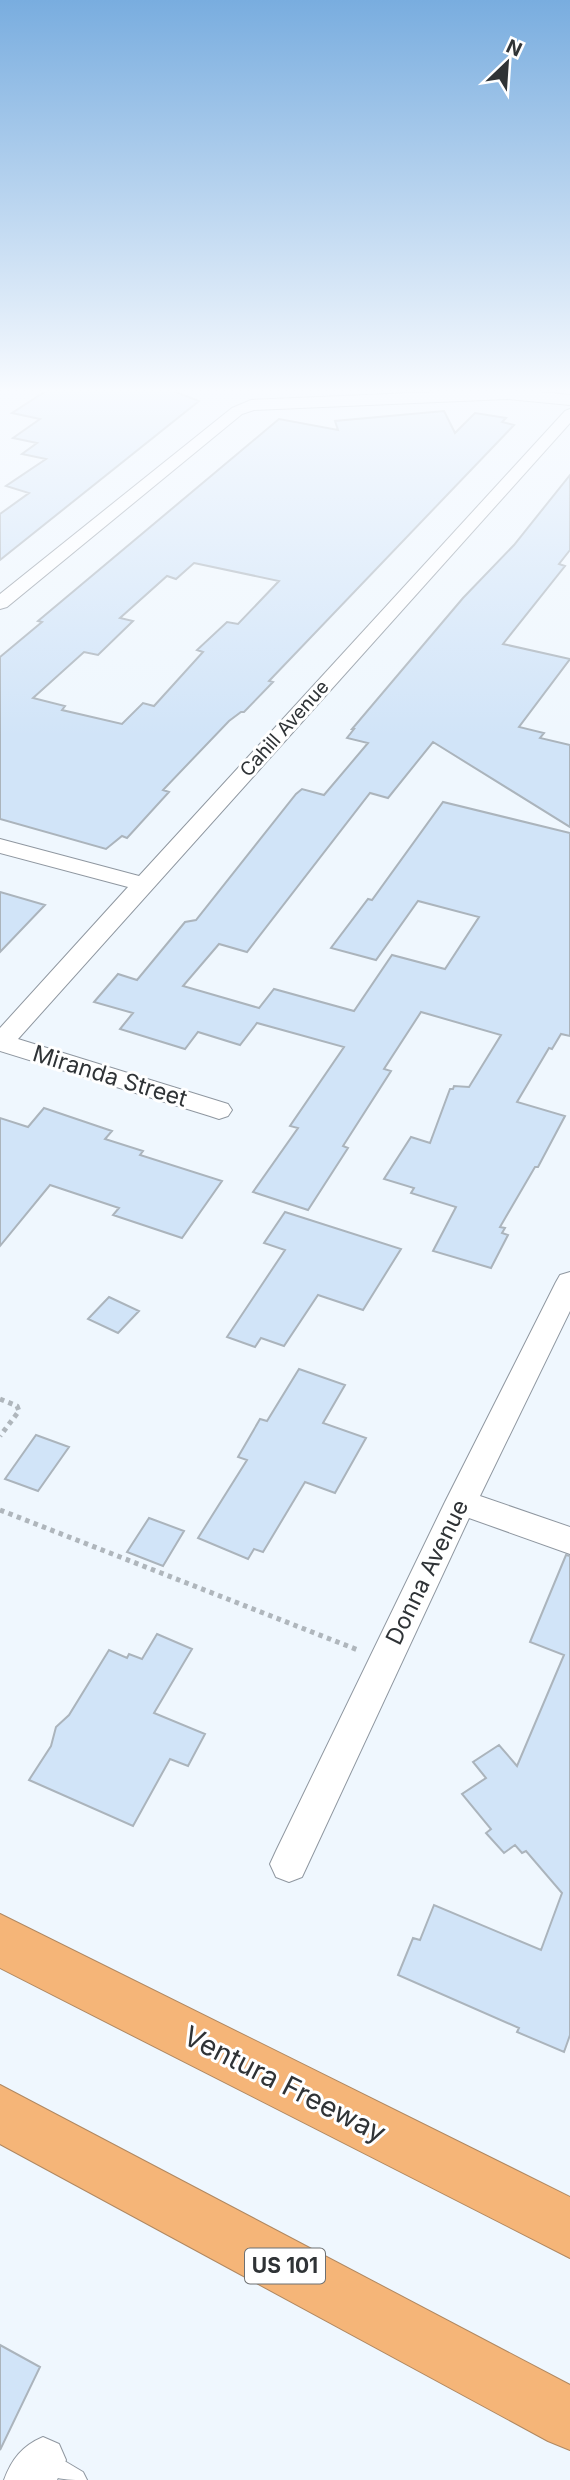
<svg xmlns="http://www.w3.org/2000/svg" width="570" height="2480" viewBox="0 0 570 2480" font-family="Inter,sans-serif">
  <rect width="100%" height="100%" fill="#eff7fe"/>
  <path fill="#d1e4f8" stroke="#abb4bc" stroke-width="2" fill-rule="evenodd" d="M49 389H168L199 401 0 560V514L29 493 6 486 46 459 22 454 37 443 13 438 40 419 12 413Z
    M444 411 455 433 475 413 506 418 502 422 514 425 269 681 273 682 244 712H241L229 721 163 790 169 792 127 838 122 836 106 849 0 819V657L42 622 38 621 279 419 338 430 335 421ZM194 563 279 581 238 624 227 622 197 650 203 652 154 706 143 703 122 724 62 710 65 706 33 698 84 652 98 655 133 621 120 618 167 576 176 579Z
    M570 475V550L559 564 565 566 503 644 570 659 519 727 544 733 540 738 570 745V827L433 742 388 798 370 793 247 952 219 944 183 986 259 1008 274 989 354 1011 392 955 445 969 479 917 418 901 376 960 331 948 368 899 372 900 443 802 570 833V1036L561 1034 552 1049 549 1048 517 1102 565 1116 538 1167H535L500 1227 505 1228 502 1233 508 1235 491 1268 433 1251 456 1207 411 1193 414 1188 384 1179 411 1137 430 1143 450 1089H453L454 1086 469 1087 501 1035 421 1012 384 1069 391 1071 343 1146 348 1148 308 1210 253 1192 298 1128 290 1126 344 1047 257 1023 240 1045 198 1032 185 1049 120 1029 133 1013 94 1002 118 974 137 980 185 922 196 920 296 794 302 789 324 795 368 743 347 738 354 729H352L463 598 514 545Z
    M0 892 45 905 0 952Z
    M44 1108 112 1131 105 1139 143 1151 140 1155 222 1181 182 1238 113 1215 119 1208 50 1185 0 1246V1118L28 1127Z
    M285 1212 401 1249 363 1310 318 1295 284 1346 261 1338 255 1347 227 1337 285 1250 264 1243Z
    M109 1297 139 1311 118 1333 88 1319Z
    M299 1369 345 1385 323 1423 366 1438 335 1493 305 1482 263 1552 254 1549 248 1559 198 1538 247 1460 238 1457 260 1419 267 1421Z
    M36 1435 69 1447 38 1491 5 1479Z
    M149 1518 184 1531 163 1566 127 1552Z
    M566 1555 570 1556V2035L564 2052 517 2032 519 2028 398 1975 413 1938 420 1940 434 1905 541 1950 562 1893 526 1851 522 1853 515 1845 504 1853 486 1833 491 1829 462 1794 486 1778 473 1762 499 1745 517 1766 564 1655 530 1642Z
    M157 1634 192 1649 154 1713 205 1734 188 1766 170 1759 133 1826 29 1780 51 1746 56 1727 69 1715 109 1650 127 1658 129 1654 142 1659Z
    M0 2345 40 2367 0 2450Z"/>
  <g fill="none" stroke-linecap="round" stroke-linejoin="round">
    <defs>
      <path id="service" d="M46 2450 83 2472 87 2480C67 2480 43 2480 34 2462L38 2454Z"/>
      <path id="minor" d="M507 389 570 395V405L507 399 254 410 242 414 7 607 0 609V594L232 408 251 400Z
        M570 409V423L18 1039 228 1104 232 1110 228 1116 219 1119 210 1116 0 1051V1028L128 887 0 853V839L139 876 565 411Z
        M570 1272V1311L480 1496 570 1527V1554L469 1518 302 1877 289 1882 276 1877 270 1864 276 1851 445 1502 556 1282 560 1275Z
        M43 2437 59 2444 66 2460 57 2480H4C12 2459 22 2446 43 2437Z"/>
      <path id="motorway" d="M0 1914 570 2197V2258L0 1968Z
        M0 2085 570 2385V2450L548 2441 0 2144Z"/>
    </defs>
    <use href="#service" stroke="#8f97a0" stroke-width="2"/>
    <use href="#minor" stroke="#8f97a0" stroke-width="2"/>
    <use href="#motorway" stroke="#b08861" stroke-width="2"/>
    <path stroke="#afb6bc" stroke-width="5" stroke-dasharray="4.5 4.5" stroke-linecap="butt" d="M0 1399 17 1406 19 1411 0 1436
      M0 1510 358 1650"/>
    <use href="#service" fill="#fff" fill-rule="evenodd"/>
    <use href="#minor" fill="#fff" fill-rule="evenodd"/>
    <use href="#motorway" fill="#f5b578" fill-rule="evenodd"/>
  </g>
  <linearGradient id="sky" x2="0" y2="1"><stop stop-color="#79addf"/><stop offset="0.53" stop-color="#f8fbff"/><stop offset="1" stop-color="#f8fbff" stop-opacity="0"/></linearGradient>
  <rect width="570" height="737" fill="url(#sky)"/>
  <g text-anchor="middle" stroke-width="6" stroke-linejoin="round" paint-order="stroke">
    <g font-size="19" fill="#2f3336" stroke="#fff">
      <text transform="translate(284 728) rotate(-48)" y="7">Cahill Avenue</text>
    </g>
    <rect fill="#fff" stroke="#6d7072" stroke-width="2" x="245" y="2248.5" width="80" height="35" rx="5"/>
    <g font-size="21" font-weight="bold" fill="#2f3336">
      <text x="285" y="2273">US 101</text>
    </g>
    <g font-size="23" fill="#2f3336" stroke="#fff">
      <text transform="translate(110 1076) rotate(17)" y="8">Miranda Street</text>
      <text transform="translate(427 1572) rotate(-64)" y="8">Donna Avenue</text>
    </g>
    <g font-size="28" fill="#2f3336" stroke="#fff">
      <text transform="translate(285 2084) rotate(27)" y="10">Ventura Freeway</text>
    </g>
  </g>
  <g transform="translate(507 63) rotate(25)" stroke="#ffffff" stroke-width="5" paint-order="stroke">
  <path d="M0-5L12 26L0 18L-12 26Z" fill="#2f3336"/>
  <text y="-10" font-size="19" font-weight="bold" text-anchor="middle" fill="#2f3336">N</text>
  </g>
</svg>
